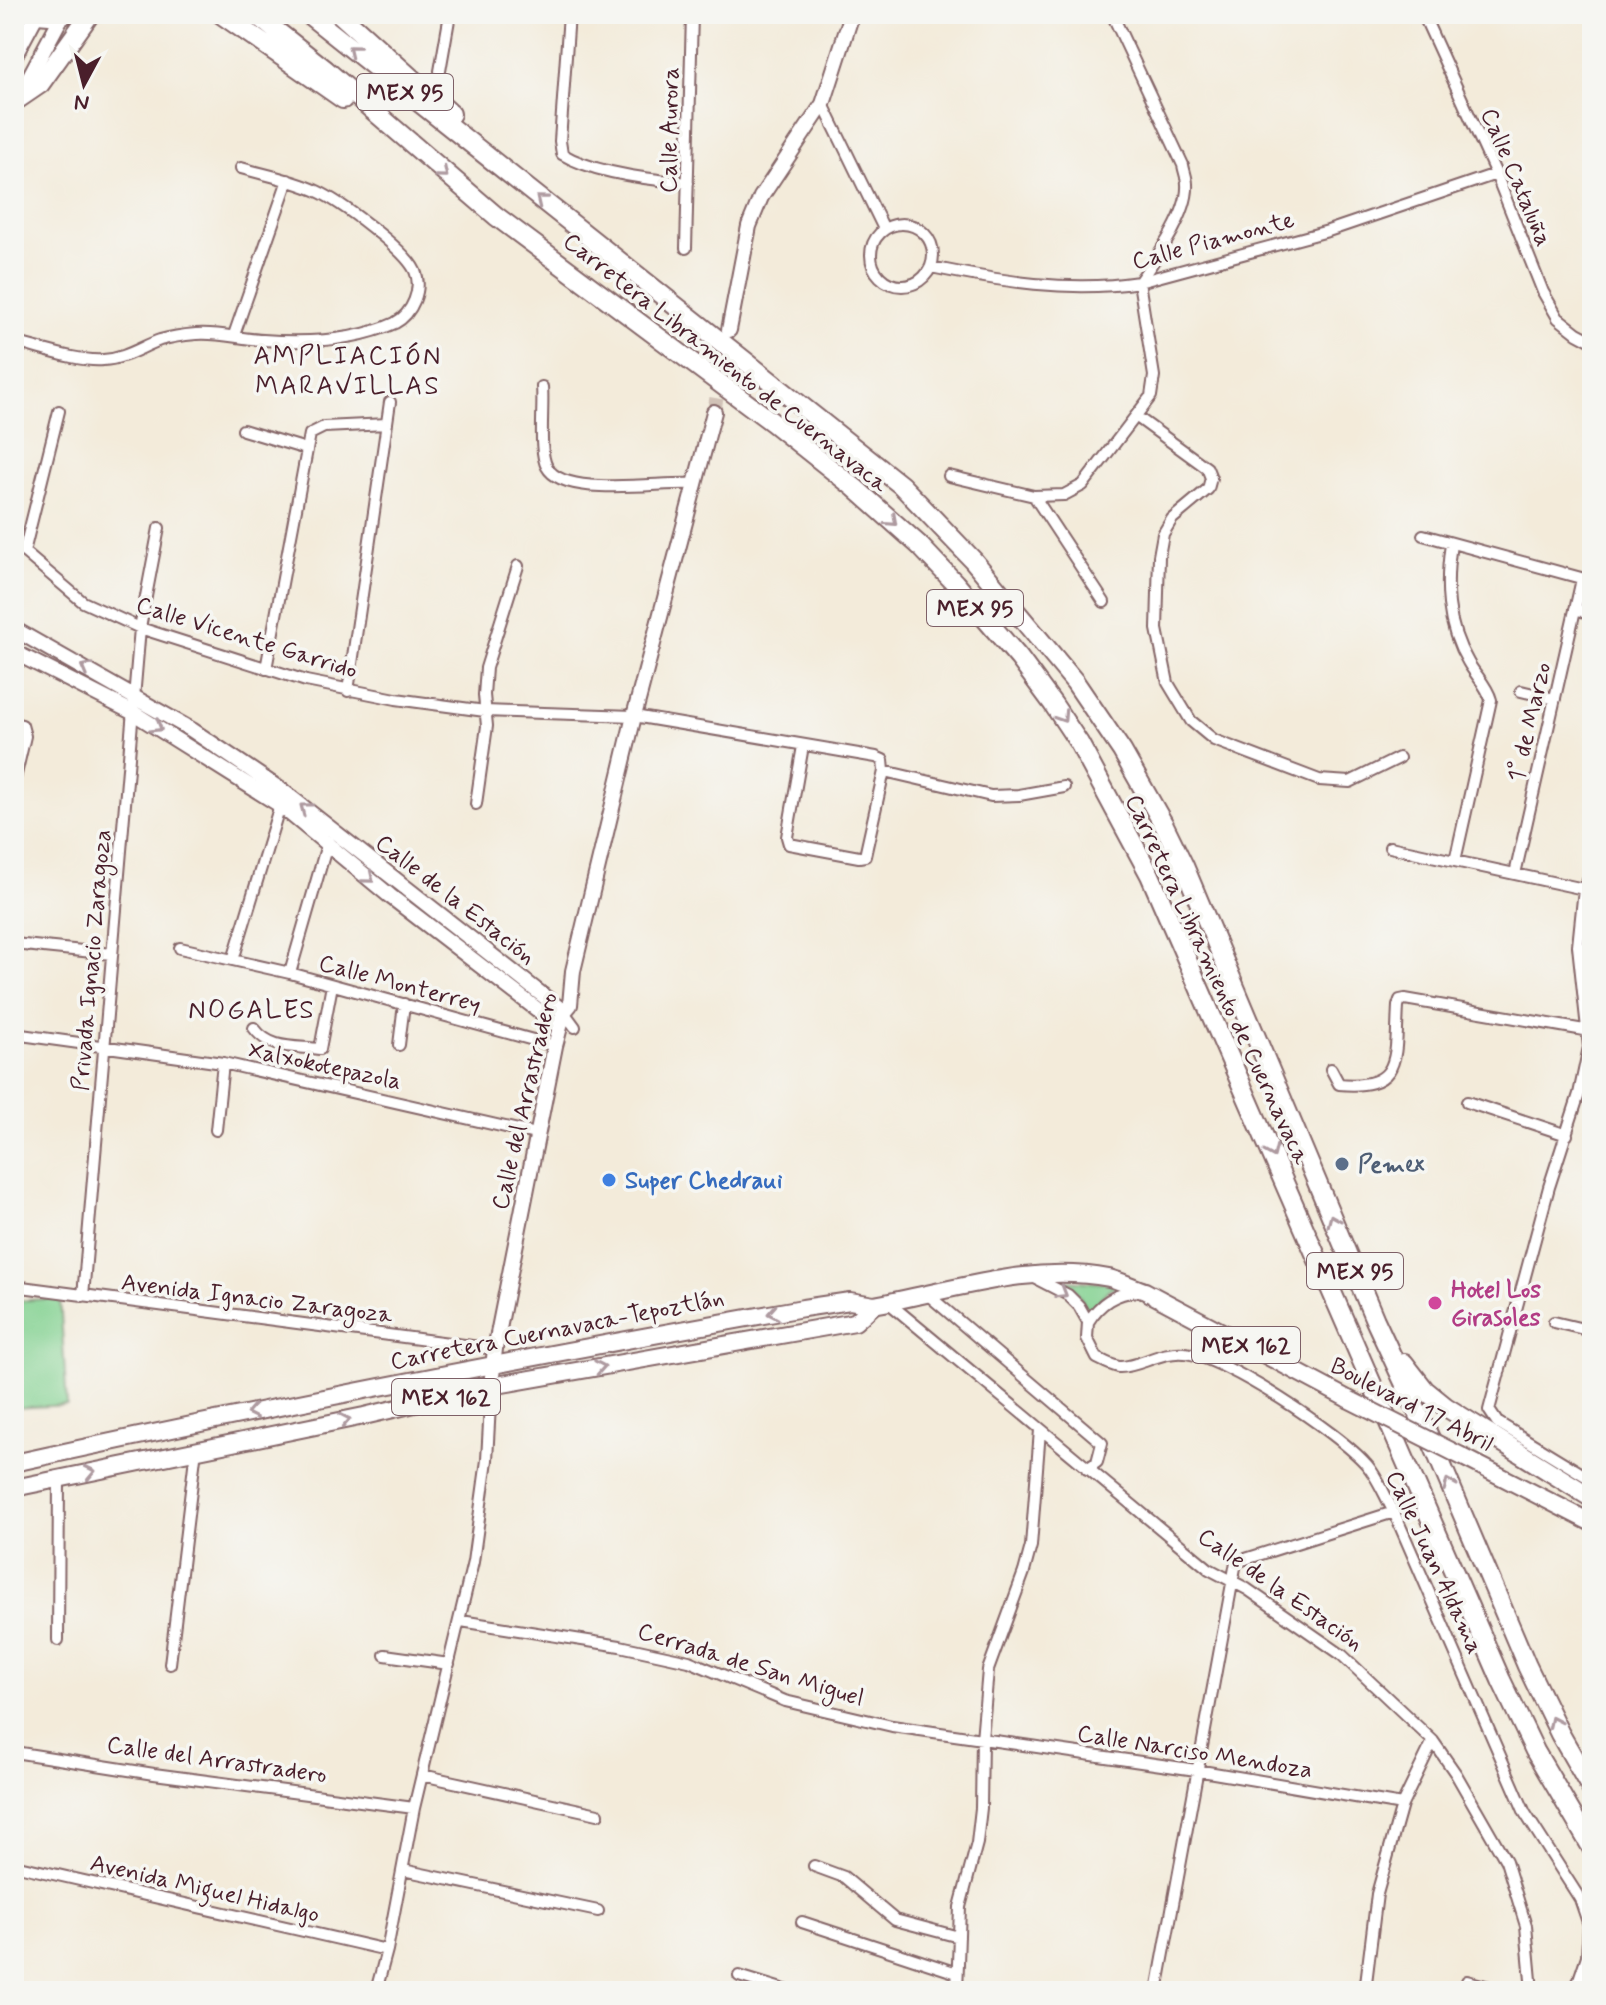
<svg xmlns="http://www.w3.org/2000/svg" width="1606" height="2005" viewBox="0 0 1606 2005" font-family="Mynerve,sans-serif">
  <rect width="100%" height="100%" fill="#f6f6f2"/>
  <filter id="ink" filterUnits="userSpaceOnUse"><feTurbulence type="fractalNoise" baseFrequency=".0125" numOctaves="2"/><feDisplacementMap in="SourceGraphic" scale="16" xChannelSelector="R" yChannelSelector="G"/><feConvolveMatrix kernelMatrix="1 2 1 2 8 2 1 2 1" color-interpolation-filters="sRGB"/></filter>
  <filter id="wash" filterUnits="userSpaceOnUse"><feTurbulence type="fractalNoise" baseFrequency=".006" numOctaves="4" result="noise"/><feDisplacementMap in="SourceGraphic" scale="32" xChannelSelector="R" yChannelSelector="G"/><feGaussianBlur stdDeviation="1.8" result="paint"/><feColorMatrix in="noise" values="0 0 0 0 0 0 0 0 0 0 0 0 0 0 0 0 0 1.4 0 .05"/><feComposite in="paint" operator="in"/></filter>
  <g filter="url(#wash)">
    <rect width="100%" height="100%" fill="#f3ebda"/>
    <path fill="#83d191" stroke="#66785e" stroke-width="2" d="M1053 1279 1128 1285 1109 1289 1089 1311 1073 1286Z
      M60 1298 67 1405 14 1408V1301Z"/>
  </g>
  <g filter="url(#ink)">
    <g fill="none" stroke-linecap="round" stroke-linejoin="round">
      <path stroke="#d1c2b7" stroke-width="14" stroke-dasharray="14 7" stroke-linecap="butt" d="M714 412 727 337"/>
      <defs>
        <path id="street" d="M569 14 560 141 562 154C593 173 652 180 688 183
          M1423 14 1496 174 1543 292 1558 318 1577 333 1592 341
          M440 71 450 14
          M823 104 884 229
          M871 255a31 31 0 1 1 62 0a31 31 0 1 1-62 0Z
          M686 248 692 14
          M931 267C999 281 1070 293 1139 282L1328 231 1496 174
          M234 335 288 180
          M14 342C40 348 78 362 103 360 125 359 141 347 160 340 171 337 185 335 196 334 219 332 240 339 263 340 305 343 356 341 395 323 412 314 423 289 415 271 405 249 339 201 317 191 293 180 266 175 241 168
          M542 387C544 407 538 451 547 467 564 499 663 481 696 484
          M1137 417 1207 468 1211 478 1208 489 1172 519 1163 534 1159 556 1157 629 1168 683 1191 721 1214 740 1319 780 1350 782 1399 758
          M243 430 306 449
          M949 476 1034 496 1064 495 1083 485 1151 396 1154 376 1139 282C1156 258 1189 214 1187 184 1187 178 1184 171 1183 165L1112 14
          M1034 496 1104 602
          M1423 535 1592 581
          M1451 544C1445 584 1446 625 1468 662 1475 675 1487 685 1491 700L1455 861
          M14 548 24 552 83 602 140 628 306 681 396 699 485 711 634 716 876 757 883 760 884 771 865 856 859 857 789 844 787 837 803 746
          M24 552 59 411
          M1575 609 1592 614
          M266 669 310 434 324 427 387 424
          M348 691 390 402
          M1521 691 1555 699
          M14 723 22 725 25 736 14 783
          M884 771 991 796 1019 795 1064 787
          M476 804 487 726 484 695 486 668 518 566
          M1390 847 1584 889
          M1592 870 1584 889 1578 946 1589 1047 1579 1094 1549 1187 1489 1410 1497 1422 1592 1480
          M1515 874 1582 579
          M14 944 112 954
          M180 948 290 973 555 1046
          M233 960 280 805
          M290 973 328 841
          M564 1012 575 1027
          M254 1028C270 1050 294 1046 320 1049L332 985
          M14 1034 223 1063 536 1134
          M399 1045 404 1004
          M1331 1069 1339 1084C1403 1090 1395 1057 1398 1006L1400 1000 1405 999 1590 1031
          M1467 1102 1567 1135
          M216 1130 223 1063
          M1033 1277 1068 1295 1079 1306 1088 1322 1087 1338 1097 1358C1103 1361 1112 1366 1119 1367 1137 1368 1162 1350 1185 1353 1225 1357 1339 1433 1366 1464 1378 1477 1385 1497 1394 1512L1525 1813 1580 1899 1589 1925 1587 1956 1575 1991
          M14 1286 495 1349
          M927 1294 1102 1443 1097 1462 1087 1469
          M83 1296 140 628 159 528
          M889 1303 1209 1569 1247 1589 1342 1655 1433 1741 1456 1774 1506 1861 1526 1926 1532 1991
          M1088 1322C1100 1303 1115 1293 1138 1291
          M1554 1322 1592 1331
          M461 1621 620 1646 689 1661 785 1701 892 1726 1196 1770 1402 1805
          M58 1640 59 1479
          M385 1655 449 1664
          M170 1664 196 1449
          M14 1752 154 1774 414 1808
          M422 1775 598 1814
          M14 1865 387 1950
          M814 1866 844 1877 895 1920 959 1937
          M403 1870 598 1911
          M802 1922 957 1973
          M739 1976 788 1991
          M1467 1981 1504 1991
          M376 1991 387 1950 414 1808 473 1562 487 1460 491 1386
          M957 1991 960 1907 977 1843 981 1808 982 1739 988 1670 1024 1572 1031 1546 1040 1430
          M1157 1991 1236 1562 1394 1512
          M1365 1991 1377 1894 1402 1805 1433 1741"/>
        <path id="secondary" d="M14 57 37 14
          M18 98 63 14
          M729 330 749 226 761 197 823 104 852 14
          M14 629 192 730 284 792 564 1012
          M14 652 132 712 280 805 390 896 560 1027
          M491 1386 495 1349 555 1046 564 1012 570 1005 573 971 634 716 714 412"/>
        <path id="primary" d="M1461 1456 1592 1523
          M14 1463C276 1405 539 1355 803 1308L850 1301 874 1305C951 1291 1030 1263 1109 1278 1121 1281 1133 1287 1145 1291L1348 1399
          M14 1488 364 1416 491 1386 855 1322 874 1305"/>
        <path id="highway" d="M37 14 62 16
          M221 14 343 99
          M255 14 326 70 496 216 772 422 855 488 919 545 955 583 1019 658 1053 704 1079 743 1150 875 1501 1680 1535 1751 1592 1848
          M308 14 901 485 973 560 1075 682 1122 751 1164 825 1184 866 1375 1320 1434 1447 1527 1666 1560 1734 1592 1790
          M340 14 451 114
          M18 99 40 84 90 14
          M1404 1363 1425 1390 1446 1407 1592 1498"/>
      </defs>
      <use href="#street" stroke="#856668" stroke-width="14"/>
      <use href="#secondary" stroke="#856668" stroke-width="18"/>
      <use href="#primary" stroke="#856668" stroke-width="20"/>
      <use href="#highway" stroke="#856668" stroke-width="22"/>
      <use href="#street" stroke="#fff" stroke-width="10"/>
      <use href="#secondary" stroke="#fff" stroke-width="14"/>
      <use href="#primary" stroke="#fff" stroke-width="16"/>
      <use href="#highway" stroke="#fff" stroke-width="18"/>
      <defs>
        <path id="primary-bridge" d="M1348 1399 1461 1456"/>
      </defs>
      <use href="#primary-bridge" stroke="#856668" stroke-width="20" stroke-linecap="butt"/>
      <use href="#primary-bridge" stroke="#fff" stroke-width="16"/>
    </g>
    <defs><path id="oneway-chevron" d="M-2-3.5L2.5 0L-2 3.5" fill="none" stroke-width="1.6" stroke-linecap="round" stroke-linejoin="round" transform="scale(2)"/></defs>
    <g stroke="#ae9aa0">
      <use href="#oneway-chevron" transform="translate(353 50) rotate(-141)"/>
      <use href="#oneway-chevron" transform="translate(443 173) rotate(40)"/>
      <use href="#oneway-chevron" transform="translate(541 200) rotate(-141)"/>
      <use href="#oneway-chevron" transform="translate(892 521) rotate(42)"/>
      <use href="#oneway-chevron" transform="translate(86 668) rotate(-151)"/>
      <use href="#oneway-chevron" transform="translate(1062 717) rotate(57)"/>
      <use href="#oneway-chevron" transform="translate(157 727) rotate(31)"/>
      <use href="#oneway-chevron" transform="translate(305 808) rotate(-143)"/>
      <use href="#oneway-chevron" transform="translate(369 878) rotate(40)"/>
      <use href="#oneway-chevron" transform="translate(1272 1152) rotate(66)"/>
      <use href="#oneway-chevron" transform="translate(1333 1220) rotate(-113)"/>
      <use href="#oneway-chevron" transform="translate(1062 1293) rotate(31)"/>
      <use href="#oneway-chevron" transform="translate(773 1313) rotate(170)"/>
      <use href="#oneway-chevron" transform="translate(600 1367) rotate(-10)"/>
      <use href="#oneway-chevron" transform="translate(252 1412) rotate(169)"/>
      <use href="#oneway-chevron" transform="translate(345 1420) rotate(-11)"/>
      <use href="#oneway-chevron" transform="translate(90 1472) rotate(-12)"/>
      <use href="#oneway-chevron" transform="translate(1449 1484) rotate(-113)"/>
      <use href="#oneway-chevron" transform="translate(1554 1722) rotate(-115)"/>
    </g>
  </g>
  <circle fill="#5c6f8a" stroke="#f6f6f2" stroke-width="3" cx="1342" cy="1164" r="8"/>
  <circle fill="#3f7fe0" stroke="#f6f6f2" stroke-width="3" cx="609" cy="1180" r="8"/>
  <circle fill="#d1479c" stroke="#f6f6f2" stroke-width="3" cx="1435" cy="1303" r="8"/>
  <g text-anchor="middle" stroke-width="7" stroke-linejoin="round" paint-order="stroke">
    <g fill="#f6f6f2" stroke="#7e6067" stroke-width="2">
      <rect x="357" y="74" width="96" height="36" rx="6"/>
      <rect x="927" y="590" width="96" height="36" rx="6"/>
      <rect x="1307" y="1253" width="96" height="36" rx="6"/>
      <rect x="1192" y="1327" width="108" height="36" rx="6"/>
      <rect x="392" y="1379" width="108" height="36" rx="6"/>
    </g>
    <g font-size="22" font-weight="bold" fill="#4a1f2b">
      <text x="405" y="100">MEX 95</text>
      <text x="975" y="616">MEX 95</text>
      <text x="1355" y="1279">MEX 95</text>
      <text x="1246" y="1353">MEX 162</text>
      <text x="446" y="1405">MEX 162</text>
    </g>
    <g font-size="24" fill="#4a1f2b" stroke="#f6f6f2">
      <text transform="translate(669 130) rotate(-89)" y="8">Calle Aurora</text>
      <text transform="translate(1517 177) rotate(67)" y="8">Calle Cataluña</text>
      <text transform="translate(1213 240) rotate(-15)" y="8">Calle Piamonte</text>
      <text transform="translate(726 362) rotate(38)" y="8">Carretera Libramiento de Cuernavaca</text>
      <text transform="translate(247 637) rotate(17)" y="8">Calle Vicente Garrido</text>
      <text transform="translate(1529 722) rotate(-77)" y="8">1° de Marzo</text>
      <text transform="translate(456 899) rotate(38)" y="8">Calle de la Estación</text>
      <text transform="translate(91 960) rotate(-85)" y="8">Privada Ignacio Zaragoza</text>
      <text transform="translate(1218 979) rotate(65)" y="8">Carretera Libramiento de Cuernavaca</text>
      <text transform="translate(400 983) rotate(15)" y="8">Calle Monterrey</text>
      <text transform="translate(325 1065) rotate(12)" y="8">Xalxokotepazola</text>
      <text transform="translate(524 1101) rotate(-77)" y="8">Calle del Arrastradero</text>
      <text transform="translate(257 1298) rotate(7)" y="8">Avenida Ignacio Zaragoza</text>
      <text transform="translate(557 1329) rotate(-11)" y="8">Carretera Cuernavaca-Tepoztlán</text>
      <text transform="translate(1412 1404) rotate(27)" y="8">Boulevard 17 Abril</text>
      <text transform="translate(1435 1562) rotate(65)" y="8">Calle Juan Aldama</text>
      <text transform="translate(1281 1589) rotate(35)" y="8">Calle de la Estación</text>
      <text transform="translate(751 1664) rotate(17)" y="8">Cerrada de San Miguel</text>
      <text transform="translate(1195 1751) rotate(9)" y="8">Calle Narciso Mendoza</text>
      <text transform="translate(217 1759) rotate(8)" y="8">Calle del Arrastradero</text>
      <text transform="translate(205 1888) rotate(13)" y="8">Avenida Miguel Hidalgo</text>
    </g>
    <g font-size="24" font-weight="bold" fill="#4e5e75" stroke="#f6f6f2" text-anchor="start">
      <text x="1358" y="1172">Pemex</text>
    </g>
    <g font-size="24" font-weight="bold" fill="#366cbe" stroke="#f6f6f2" text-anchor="start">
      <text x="625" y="1188">Super Chedraui</text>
    </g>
    <g font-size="24" font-weight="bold" fill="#b23c85" stroke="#f6f6f2" text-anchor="start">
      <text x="1451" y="1297">Hotel Los<tspan x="1451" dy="28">Girasoles</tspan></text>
    </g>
    <g font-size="26" letter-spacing="2" fill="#4a1f2b" stroke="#f6f6f2">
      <text x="348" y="364">AMPLIACIÓN<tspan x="348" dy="30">MARAVILLAS</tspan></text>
      <text x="252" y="1018">NOGALES</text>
    </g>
  </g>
  <rect width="1606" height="2005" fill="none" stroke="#f6f6f2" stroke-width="48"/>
  <g transform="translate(84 84) rotate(187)" stroke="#f6f6f2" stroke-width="6" paint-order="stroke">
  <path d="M0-6L14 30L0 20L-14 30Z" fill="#4a1f2b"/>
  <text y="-12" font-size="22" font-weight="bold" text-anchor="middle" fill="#4a1f2b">N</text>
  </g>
</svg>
